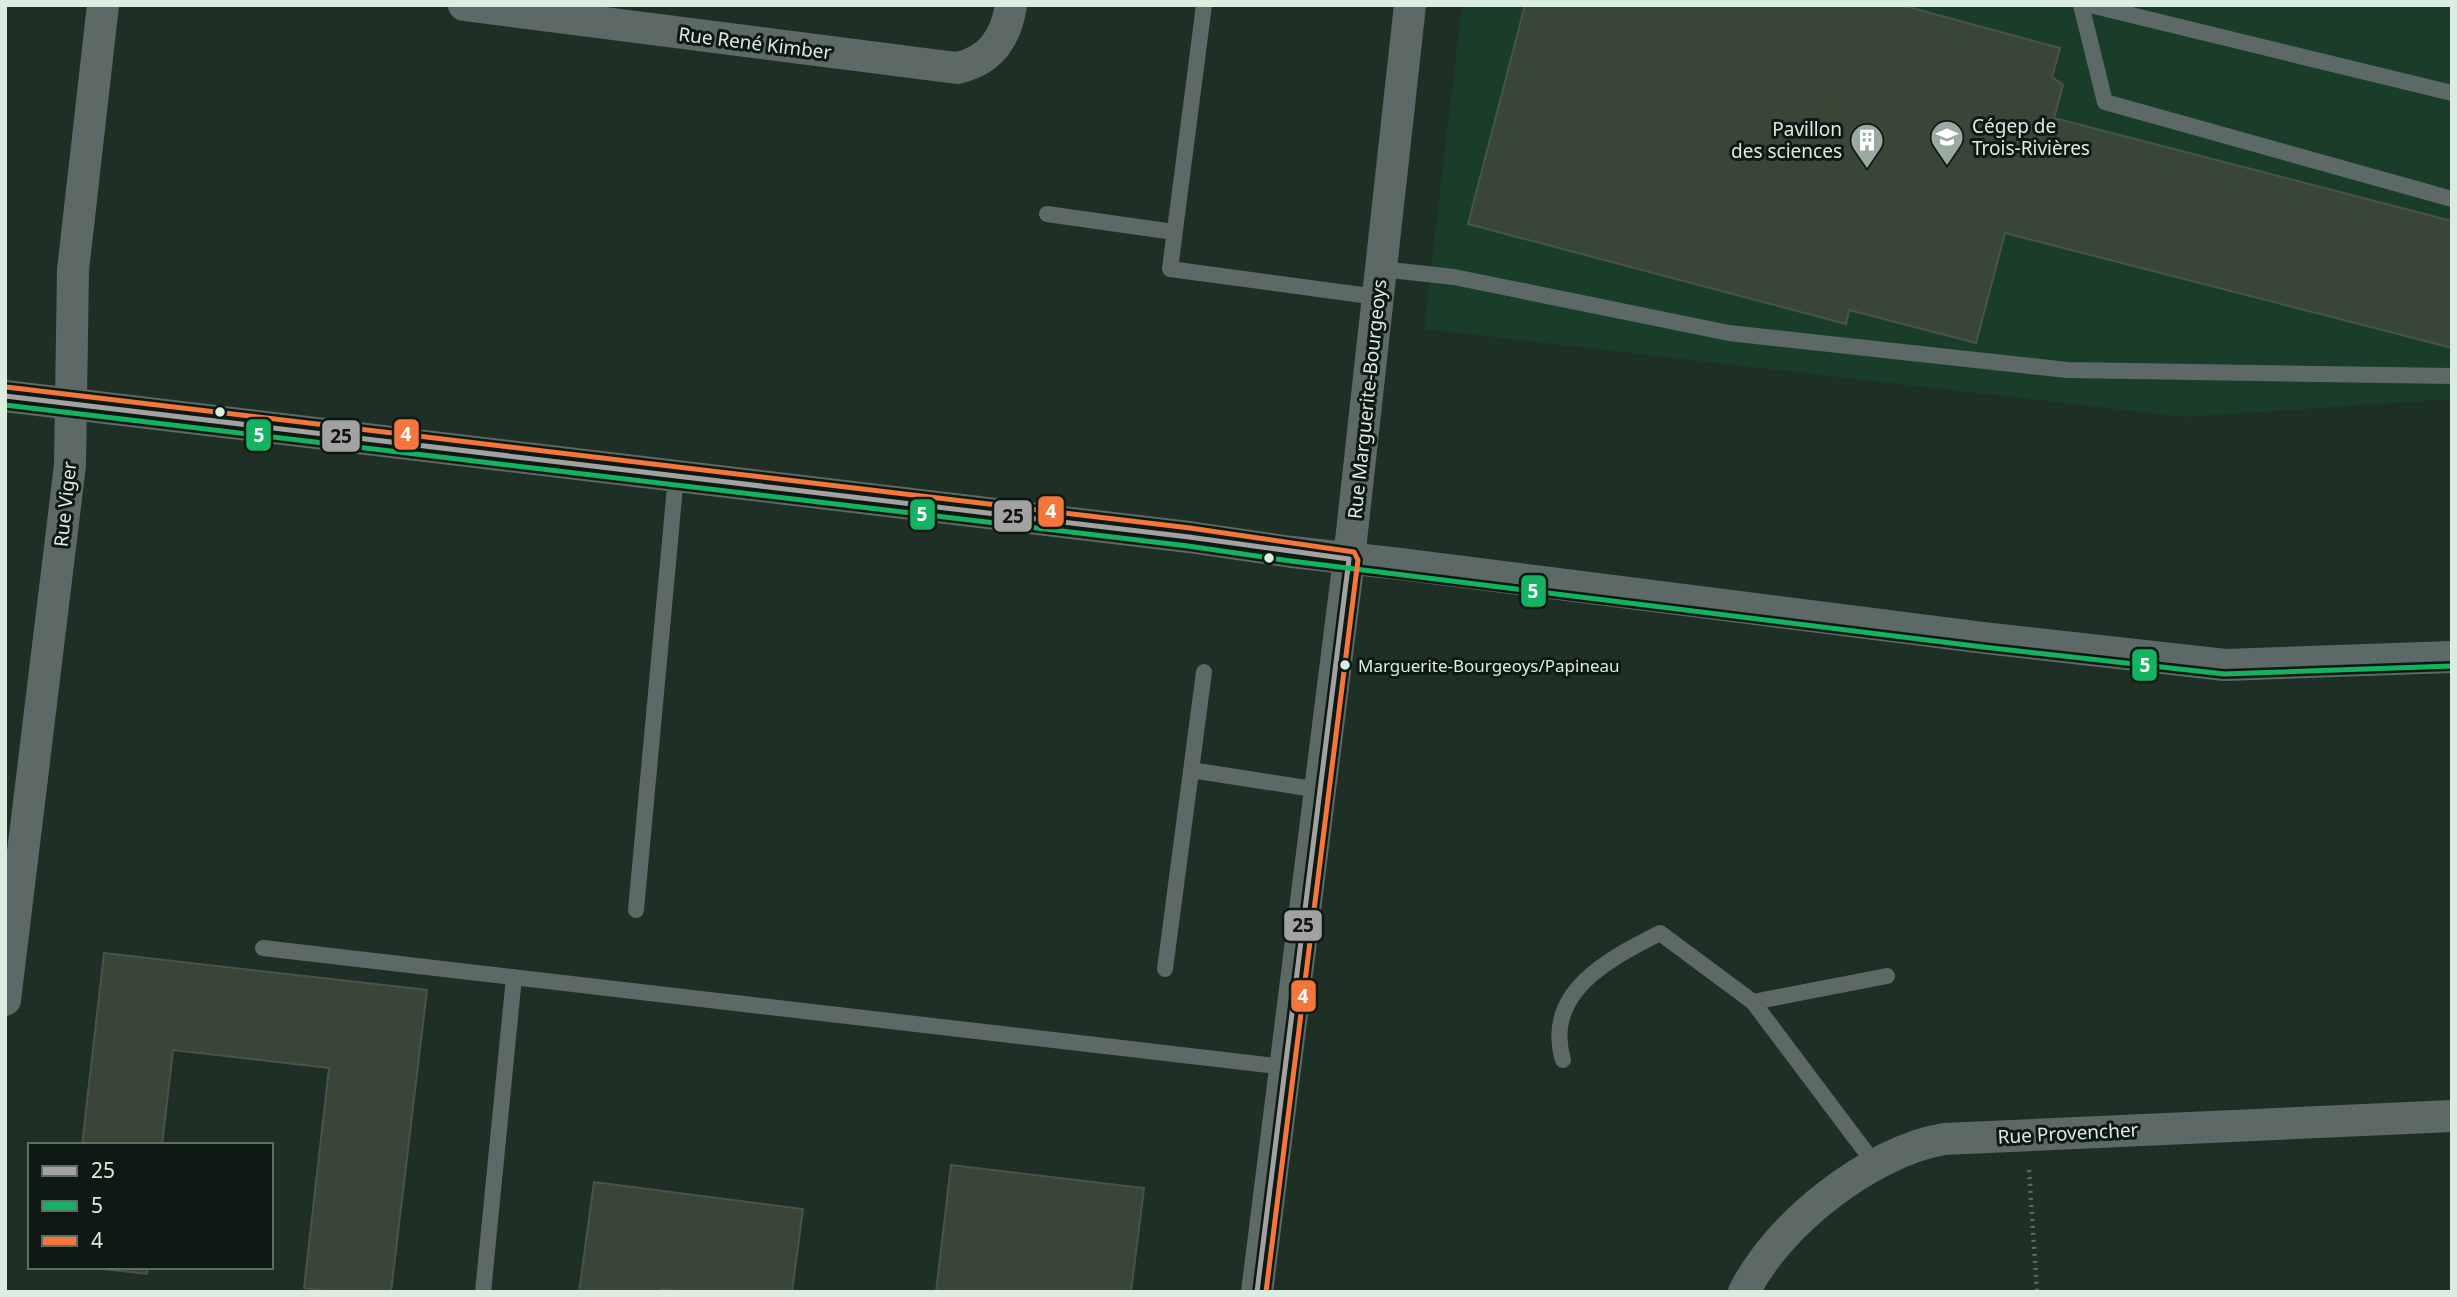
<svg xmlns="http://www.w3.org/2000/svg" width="2457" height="1297" viewBox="0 0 2457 1297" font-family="'Noto Sans',sans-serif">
  <rect width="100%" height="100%" fill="#1e2f26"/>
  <path fill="#1a3d2a" d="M1462 5H2452V399L2185 417 1424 329Z"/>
  <path fill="#394637" stroke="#49534a" stroke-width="2" d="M1525 5H1901L2060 48 2052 77 2063 85 2054 118 2452 221V348L2005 233 1976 343 1849 310 1846 324 1468 224Z
    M104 953 427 990 391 1292H333L304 1288 329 1068 173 1050 162 1145H82Z
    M951 1165 1144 1188 1131 1292H936Z
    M594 1182 803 1209 792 1292H685L662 1289V1292H579Z
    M85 1267H148L147 1274Z"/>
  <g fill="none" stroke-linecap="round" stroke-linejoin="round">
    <path stroke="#5e6a66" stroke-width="4.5" stroke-dasharray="2 5" stroke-linecap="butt" d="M2029 1170 2037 1292"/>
    <path stroke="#5c6966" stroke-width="16" d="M1204 5 1170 269 1377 297
      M2081 5 2105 102 2452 199
      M2090 5 2452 93
      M1047 214 1174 232
      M1381 269 1454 277 1729 333 2067 370 2452 376
      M1191 770 1320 790
      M636 910 676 476
      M263 948 1285 1067
      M1165 969 1204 672
      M1563 1060C1543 992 1609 959 1660 933L1753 1002
      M1874 1163 1753 1002 1887 976
      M483 1292 514 977"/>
    <path stroke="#5c6966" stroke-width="32" d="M464 5 957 68C990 61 1006 38 1011 5
      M5 396 1189 537 1292 552 1400 564 1984 638 2225 665 2452 657
      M5 1000 70 465 73 270 103 5
      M1257 1292 1349 559 1410 5
      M1744 1292C1778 1224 1869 1152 1944 1139L2452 1116"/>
    <defs>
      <path id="bus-1" d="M5 396 1189 537 1349 559
        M1257 1292 1349 559"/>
      <path id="bus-2" d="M5 405 1188 546 1291 561 1983 647 2224 674 2452 666"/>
      <path id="bus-3" d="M6 387 1190 528 1354 552 1358 560 1266 1292"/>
    </defs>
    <use href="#bus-1" stroke="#0d1912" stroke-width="10"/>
    <use href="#bus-2" stroke="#0d1912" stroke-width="10"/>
    <use href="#bus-3" stroke="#0d1912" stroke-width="10"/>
    <use href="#bus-1" stroke="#a2a2a2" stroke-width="5"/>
    <use href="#bus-2" stroke="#13b361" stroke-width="5"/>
    <use href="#bus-3" stroke="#f5763a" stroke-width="5"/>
  </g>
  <defs>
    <symbol id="university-pin" viewBox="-11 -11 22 30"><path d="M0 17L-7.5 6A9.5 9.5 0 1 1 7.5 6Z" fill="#99aaa0" stroke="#0d1912"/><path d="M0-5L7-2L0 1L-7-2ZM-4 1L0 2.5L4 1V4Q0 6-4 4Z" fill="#fff"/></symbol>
    <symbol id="building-pin" viewBox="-11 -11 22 30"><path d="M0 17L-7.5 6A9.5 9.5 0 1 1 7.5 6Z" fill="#99aaa0" stroke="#0d1912"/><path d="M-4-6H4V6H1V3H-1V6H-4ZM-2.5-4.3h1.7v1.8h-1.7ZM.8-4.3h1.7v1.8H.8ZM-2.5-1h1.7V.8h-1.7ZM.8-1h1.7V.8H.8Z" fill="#fff"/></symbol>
  </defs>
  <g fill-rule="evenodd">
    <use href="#university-pin" x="1928" y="118" width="38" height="52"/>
    <use href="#building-pin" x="1848" y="121" width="38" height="52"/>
  </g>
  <g fill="#dbece1" stroke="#0d1912" stroke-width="2.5">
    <circle cx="220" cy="412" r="6"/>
    <circle cx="1269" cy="558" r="6"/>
    <circle cx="1345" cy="665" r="6"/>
  </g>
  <g text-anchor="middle" stroke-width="6" stroke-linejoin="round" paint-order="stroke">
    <g font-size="17" fill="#dbece1" stroke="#0d1912" text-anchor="start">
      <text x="1358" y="672">Marguerite-Bourgeoys/Papineau</text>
    </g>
    <g font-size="19" fill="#dbece1" stroke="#0d1912">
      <text transform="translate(755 43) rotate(7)" y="7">Rue René Kimber</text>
      <text transform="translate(1367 399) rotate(-84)" y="7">Rue Marguerite-Bourgeoys</text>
      <text transform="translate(65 504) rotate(-84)" y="7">Rue Viger</text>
      <text transform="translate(2068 1133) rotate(-3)" y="7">Rue Provencher</text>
    </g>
    <g font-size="19" fill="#dbece1" stroke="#0d1912" text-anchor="start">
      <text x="1972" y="133">Cégep de<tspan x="1972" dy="22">Trois-Rivières</tspan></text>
      <text x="1842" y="136" text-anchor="end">Pavillon<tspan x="1842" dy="22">des sciences</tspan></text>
    </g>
  </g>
  <g stroke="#0d1912" stroke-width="2.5">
    <rect x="393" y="418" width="27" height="33" rx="7" fill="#f5763a"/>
    <rect x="245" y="418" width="27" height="34" rx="7" fill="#13b361"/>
    <rect x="321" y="419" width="40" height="34" rx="7" fill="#a2a2a2"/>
    <rect x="1037" y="495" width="28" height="33" rx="7" fill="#f5763a"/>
    <rect x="909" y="498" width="27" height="33" rx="7" fill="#13b361"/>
    <rect x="993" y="499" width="40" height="34" rx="7" fill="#a2a2a2"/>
    <rect x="1520" y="574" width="27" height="34" rx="7" fill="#13b361"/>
    <rect x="2131" y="648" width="27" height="34" rx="7" fill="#13b361"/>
    <rect x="1283" y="909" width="40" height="33" rx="7" fill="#a2a2a2"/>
    <rect x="1290" y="979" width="27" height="34" rx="7" fill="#f5763a"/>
  </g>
  <g font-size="19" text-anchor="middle" font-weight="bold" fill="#fff">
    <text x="406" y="441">4</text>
    <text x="259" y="442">5</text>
    <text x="1051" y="518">4</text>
    <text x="922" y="521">5</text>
    <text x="1533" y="598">5</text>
    <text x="2145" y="672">5</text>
    <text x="1303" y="1003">4</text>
  </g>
  <g font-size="19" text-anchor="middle" font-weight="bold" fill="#111">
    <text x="341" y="443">25</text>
    <text x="1013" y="523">25</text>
    <text x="1303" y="932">25</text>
  </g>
  <rect width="2457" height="1297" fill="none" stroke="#dbece1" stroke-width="14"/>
  <rect x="28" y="1143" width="245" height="126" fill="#0d1912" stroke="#5f6d65" stroke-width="2"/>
  <rect x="42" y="1166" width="35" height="10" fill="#a2a2a2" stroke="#5f6d65" stroke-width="2"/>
  <text x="91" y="1178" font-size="21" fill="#dbece1">25</text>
  <rect x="42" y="1201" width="35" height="10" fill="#13b361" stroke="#5f6d65" stroke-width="2"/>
  <text x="91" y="1213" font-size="21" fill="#dbece1">5</text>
  <rect x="42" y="1236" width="35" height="10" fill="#f5763a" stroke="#5f6d65" stroke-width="2"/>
  <text x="91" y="1248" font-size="21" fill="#dbece1">4</text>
</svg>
